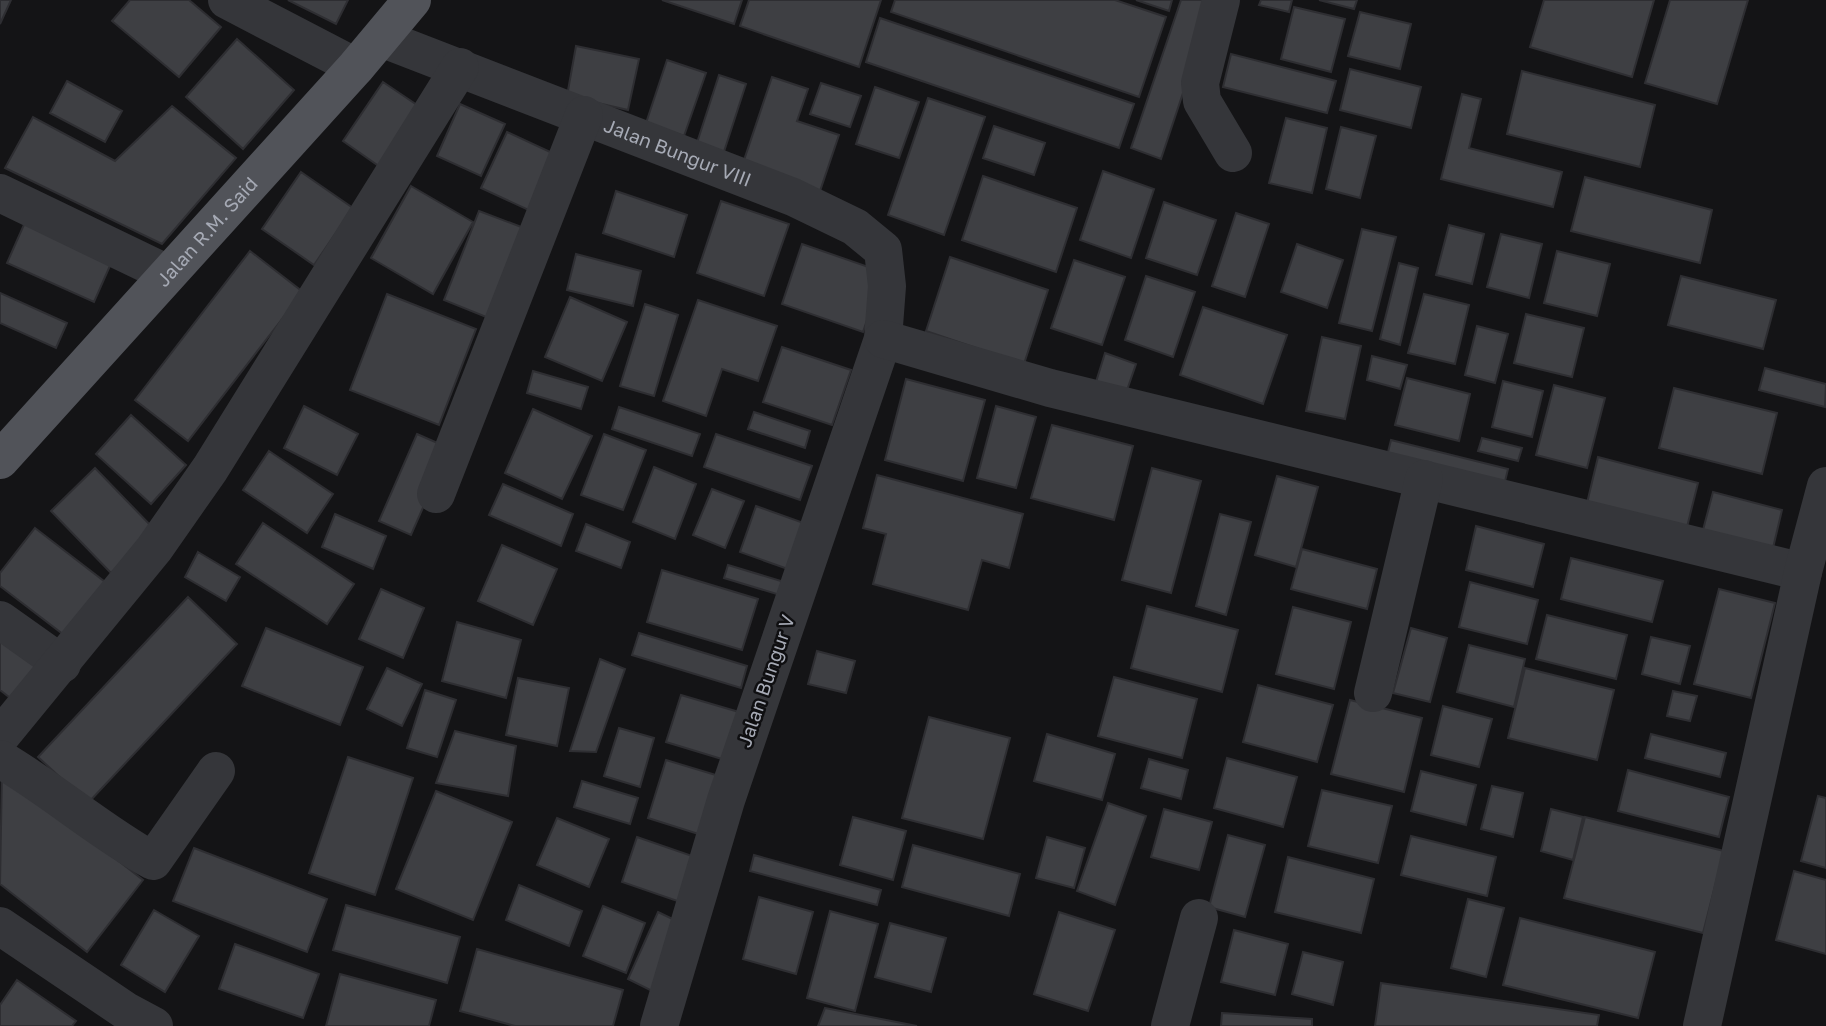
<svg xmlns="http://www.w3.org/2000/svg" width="1826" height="1026" viewBox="0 0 1826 1026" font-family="'Golos Text',sans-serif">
  <rect width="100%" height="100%" fill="#141416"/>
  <path fill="#3e3f43" stroke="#2e2e32" stroke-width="2" d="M0 0H11L0 24Z
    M130 0H189L221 27 179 77 112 21Z
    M288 0H348L336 24Z
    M662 0H742L734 24Z
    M749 0H881L859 67 740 26Z
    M895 0H1115L1166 17 1139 97 891 12Z
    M1136 0H1172L1169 11Z
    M1181 0H1214L1161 159 1131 148Z
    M1261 0H1292L1289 12 1259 5Z
    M1319 0H1357L1354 9Z
    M1544 0H1654L1632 77 1530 47Z
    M1670 0H1748L1717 104 1645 83Z
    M1294 7 1345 19 1331 72 1281 59Z
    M1360 12 1411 24 1400 69 1348 56Z
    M880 18 1134 104 1119 148 866 62Z
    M237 39 294 90 243 149 186 97Z
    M576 46 639 59 628 110 567 96Z
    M1231 54 1336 81 1327 113 1223 87Z
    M667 60 706 73 684 136 646 123Z
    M1350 69 1421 87 1411 128 1340 110Z
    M1522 71 1655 105 1640 167 1507 134Z
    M719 75 746 84 720 164 693 155Z
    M772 77 808 89 797 121 839 135 820 191 739 175Z
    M67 81 122 111 105 142 50 113Z
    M383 82 423 109 383 169 343 141Z
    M821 83 861 96 850 127 810 114Z
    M875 87 919 102 899 158 856 144Z
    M1462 94 1481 99 1469 148 1562 172 1553 207 1441 179Z
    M928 98 985 117 944 235 888 215Z
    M460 104 505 124 481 176 437 156Z
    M172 106 236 158 162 244 5 168 33 117 115 161Z
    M1286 118 1327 128 1312 193 1269 183Z
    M994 126 1045 143 1034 175 983 158Z
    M1341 127 1376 136 1360 198 1326 189Z
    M507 132 561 157 535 213 481 188Z
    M1103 171 1154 189 1131 258 1080 240Z
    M301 172 353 208 314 265 262 229Z
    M983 176 1077 208 1056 272 962 240Z
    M1585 177 1712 210 1700 263 1571 231Z
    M411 186 473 222 433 294 371 258Z
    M616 191 687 215 674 257 603 233Z
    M721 201 789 224 764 296 697 273Z
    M1164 202 1216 220 1197 275 1146 258Z
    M479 211 532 231 496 321 444 300Z
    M1236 213 1269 224 1245 297 1212 286Z
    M26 220 113 259 94 302 7 263Z
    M1449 225 1484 234 1472 284 1436 275Z
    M1362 229 1396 237 1372 331 1339 323Z
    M1501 234 1542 244 1529 298 1487 287Z
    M802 244 883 272 863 332 782 304Z
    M1297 244 1343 260 1327 308 1281 292Z
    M250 251 303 292 188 441 135 400Z
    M1557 251 1610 264 1597 316 1544 303Z
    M576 254 641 271 633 306 567 290Z
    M950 257 1048 290 1024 364 926 331Z
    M1074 260 1125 277 1102 345 1051 328Z
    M1399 263 1418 268 1400 345 1380 339Z
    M1146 276 1195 292 1173 357 1125 340Z
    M1681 276 1776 300 1763 349 1668 325Z
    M0 293 67 323 56 348 0 323Z
    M387 294 476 329 439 425 350 390Z
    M1424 294 1469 305 1455 364 1408 353Z
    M570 297 627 322 602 381 545 357Z
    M698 300 777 326 758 381 722 369 706 416 663 401Z
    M645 304 678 315 654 396 620 386Z
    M1203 307 1287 335 1263 404 1180 375Z
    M1526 314 1584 328 1572 377 1514 363Z
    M1477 326 1508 334 1495 383 1465 375Z
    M1322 337 1361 346 1345 419 1306 411Z
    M782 347 851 370 832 425 763 402Z
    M1105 353 1136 364 1126 393 1096 382Z
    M1372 356 1407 365 1400 389 1367 380Z
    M1765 368 1826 384 1825 407 1759 390Z
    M533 371 588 387 581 409 527 393Z
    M1407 378 1470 394 1459 441 1395 425Z
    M906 379 985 400 963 481 885 460Z
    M1503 381 1543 391 1532 437 1492 427Z
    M1554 385 1605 398 1587 468 1536 455Z
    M1674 388 1777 413 1762 474 1659 448Z
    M304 406 358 434 337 475 284 448Z
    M996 406 1036 417 1016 488 977 478Z
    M619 407 700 434 692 456 612 429Z
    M533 409 592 436 562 499 505 473Z
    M754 412 810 431 805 448 748 429Z
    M131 415 186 465 151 504 96 454Z
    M1052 425 1133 446 1114 520 1031 498Z
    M417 434 449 448 411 535 379 521Z
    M604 434 646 450 623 510 581 495Z
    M716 434 812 466 800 500 704 467Z
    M1482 438 1522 448 1518 461 1478 451Z
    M1391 440 1508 469 1502 494 1385 464Z
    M269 451 333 494 307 533 243 490Z
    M1598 457 1698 483 1687 527 1587 503Z
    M654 467 696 484 675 539 633 522Z
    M95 468 155 530 111 573 51 511Z
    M1152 468 1201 481 1171 593 1122 580Z
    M877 475 1023 514 1009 568 982 560 968 610 873 584 886 534 863 528Z
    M1277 476 1318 487 1296 567 1255 555Z
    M503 484 573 514 561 546 489 515Z
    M712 489 744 501 725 548 693 535Z
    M1713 492 1782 510 1773 548 1703 530Z
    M756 506 815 527 799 573 740 552Z
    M335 514 386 536 373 569 322 547Z
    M1220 514 1251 522 1226 615 1196 606Z
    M263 523 354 584 327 624 236 564Z
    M586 524 630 542 621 568 576 551Z
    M1476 526 1544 544 1533 587 1466 570Z
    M35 528 109 585 68 638 0 586V573Z
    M502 545 557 569 533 625 478 601Z
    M1302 549 1377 569 1367 609 1291 589Z
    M198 552 240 577 226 601 185 577Z
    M1571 558 1663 581 1652 622 1561 599Z
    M728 565 794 585 790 598 724 578Z
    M662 570 758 599 742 650 647 622Z
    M1470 582 1538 600 1527 644 1459 627Z
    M381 589 424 608 403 658 359 639Z
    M1719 589 1775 603 1751 698 1694 684Z
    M188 597 237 644 88 803 38 757Z
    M1147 606 1238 630 1222 692 1131 668Z
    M1293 607 1351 622 1334 689 1276 674Z
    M1547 615 1627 635 1616 679 1536 659Z
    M457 622 521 640 506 698 442 681Z
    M266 628 363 667 340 725 242 686Z
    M1411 628 1447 638 1430 702 1393 693Z
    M0 632 42 663 14 701 0 690Z
    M639 633 747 666 741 688 632 655Z
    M1651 637 1690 646 1680 684 1642 674Z
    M1469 645 1525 659 1514 707 1457 692Z
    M817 651 855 661 846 693 808 684Z
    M600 659 625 669 596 752 570 751Z
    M387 668 422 684 402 726 367 709Z
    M1525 668 1614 690 1597 760 1508 738Z
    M1114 677 1197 699 1182 758 1098 736Z
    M518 678 569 688 557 746 506 735Z
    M1258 685 1333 705 1317 762 1243 742Z
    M425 690 456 700 437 757 407 748Z
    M1673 691 1697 696 1690 721 1667 716Z
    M681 695 739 712 725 760 666 742Z
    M1350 700 1422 718 1404 792 1331 774Z
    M1443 706 1492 719 1479 767 1431 755Z
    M929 717 1010 738 983 839 902 818Z
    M619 728 654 738 640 787 604 776Z
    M455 731 516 746 508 796 436 783Z
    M1047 734 1115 754 1102 800 1034 781Z
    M1651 734 1726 753 1720 777 1645 758Z
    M348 757 413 778 375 895 309 873Z
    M1227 758 1297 777 1283 827 1214 808Z
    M1149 759 1188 770 1181 799 1141 788Z
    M666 760 729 779 711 838 648 818Z
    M2 770 143 880 87 952 0 884Z
    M1628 770 1729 797 1719 837 1618 811Z
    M1421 771 1476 785 1466 825 1411 811Z
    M582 781 638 798 630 824 574 807Z
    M1492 786 1523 793 1513 837 1481 829Z
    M1322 790 1392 806 1378 863 1308 846Z
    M436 791 512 822 473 920 396 889Z
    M1818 796 1826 798V868L1801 861Z
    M1108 803 1146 816 1115 905 1077 891Z
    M1164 809 1212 822 1199 870 1151 857Z
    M1551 809 1583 817 1573 860 1541 851Z
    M853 817 906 831 893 880 840 865Z
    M1585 817 1724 851 1703 933 1564 898Z
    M557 818 609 839 589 887 537 865Z
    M1228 835 1265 845 1245 917 1209 907Z
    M1411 836 1496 857 1487 896 1401 875Z
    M637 837 701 859 686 904 622 882Z
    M1047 837 1085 848 1074 888 1036 878Z
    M913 845 1020 874 1009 916 902 887Z
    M194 848 327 899 307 952 173 901Z
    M754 855 881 890 877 905 750 871Z
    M1288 857 1374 879 1361 933 1275 912Z
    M1794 871 1826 880V954L1776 940Z
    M519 885 582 911 569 946 506 920Z
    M759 897 813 912 796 974 743 959Z
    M1468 899 1504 908 1486 977 1451 968Z
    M346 905 460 937 447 983 333 950Z
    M603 906 645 923 626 973 583 956Z
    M154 910 199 936 165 992 121 965Z
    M830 911 878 924 855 1011 807 998Z
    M658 912 683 924 652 991 628 979Z
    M1059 912 1115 930 1088 1011 1034 994Z
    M1520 918 1655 952 1638 1018 1503 985Z
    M890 923 946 938 931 992 875 977Z
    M1234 930 1288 944 1275 995 1221 982Z
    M235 944 319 974 303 1018 219 989Z
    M477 949 623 990 613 1026H515L460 1011Z
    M1303 952 1343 962 1333 1005 1292 994Z
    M340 974 436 1000 429 1026H326Z
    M17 980 76 1021 72 1026H0V1005Z
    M1381 983 1599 1015 1597 1026H1375Z
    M825 1008 917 1026H818Z
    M1222 1013 1312 1019V1026H1221Z"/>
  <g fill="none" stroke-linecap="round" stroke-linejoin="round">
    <g stroke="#35363a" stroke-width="38">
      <path d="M227 0 356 67"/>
      <path d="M1221 0 1200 83 1202 101 1233 153"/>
      <path id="s1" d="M381 38 793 197 855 227 883 250 887 286 883 339 726 800 659 1026"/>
      <path d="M0 193 168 274"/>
      <path d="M883 339 1050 388 1803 572"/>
      <path d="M436 494 584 115"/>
      <path d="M0 620 62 664"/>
      <path d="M1373 693 1424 479"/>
      <path d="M0 737 154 549 210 469 460 67"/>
      <path d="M0 759C53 790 99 831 153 861L216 771"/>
      <path d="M0 926 126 1011 154 1026"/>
      <path d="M1170 1026 1199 918"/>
      <path d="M1702 1026 1803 572 1826 486"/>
    </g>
    <path stroke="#515359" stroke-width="38" id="s2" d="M0 460 356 67 412 0"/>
  </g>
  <g text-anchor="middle" stroke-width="5" stroke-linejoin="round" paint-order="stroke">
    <g font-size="19" fill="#a6aab5" stroke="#0f0f11">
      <text dy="7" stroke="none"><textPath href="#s1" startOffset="318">Jalan Bungur VIII</textPath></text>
      <text dy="7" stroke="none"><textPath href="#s2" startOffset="308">Jalan R.M. Said</textPath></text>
      <text transform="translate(766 681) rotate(-71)" y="7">Jalan Bungur V</text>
    </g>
  </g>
</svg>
